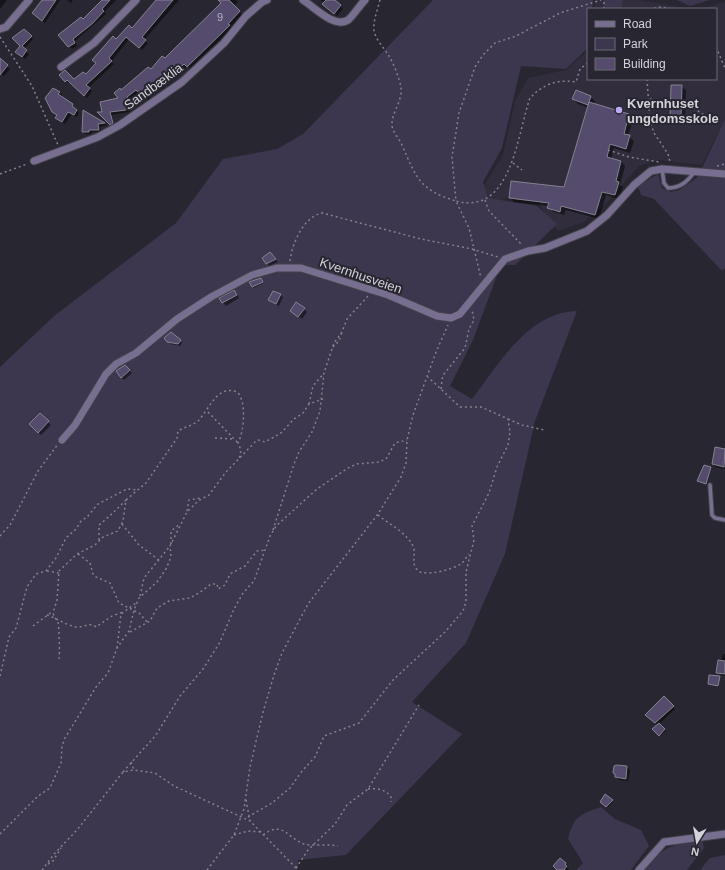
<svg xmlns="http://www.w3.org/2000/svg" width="725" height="870" viewBox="0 0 725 870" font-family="Arial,sans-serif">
  <rect width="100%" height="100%" fill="#282630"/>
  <path fill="#312d3d" d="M595 0H639L691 9H594Z
    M725 2V119L702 165 657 160 639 166 603 207 582 223 558 231 547 218 539 203 507 198 494 203 478 195 503 155 515 101 528 78 566 70 588 50V79H716V9H699Z"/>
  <path fill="#3c364e" d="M433 0H593L592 9H588V48L566 69 521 66 502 148 483 182 488 198 537 206 557 224 515 265H501L473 340 450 386 472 399C499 364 528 312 577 311L535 421 505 554 466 643 412 702 462 734 346 855 298 860V870H0V367L54 316 176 223 223 159 277 149 303 134Z
    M604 0H623L621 9H603Z
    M677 0H710L690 6Z
    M725 119V268L722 271 654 199 641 195 638 186 658 174 662 188 671 192 679 190 698 177Z
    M601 807 615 819 641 830 649 846 631 870H576L583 863 568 839C573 817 580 814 601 807Z
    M702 839 704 848 687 870H643C661 848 674 843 702 839Z
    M725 855V870H700L710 858Z"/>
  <path fill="#0007" d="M0 0H7L0 9Z
    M43 0H60L45 23 36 15Z
    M67 0H73L71 3Z
    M104 0H116L104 12 106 14 75 41 77 46 72 49 60 35 83 20Z
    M157 0H179L144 40 148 43 142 50 129 39 111 62 114 64 88 88 92 91 87 98 70 82 68 83 60 76 74 80 86 75 117 41 132 29Z
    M223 0H236L238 2 234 6 242 15 230 27 232 28 190 68 188 66 176 78 174 76 162 89 160 87 148 100 140 92 129 101 134 108 129 112 112 115 114 127 100 113H103L120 99 122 91 165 59 222 3Z
    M321 0H335L343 9 337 16Z
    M24 30 33 39 24 49 29 54 25 59 19 54Z
    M0 59 10 69 4 76 0 73Z
    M681 86 686 90 685 123 676 122 671 118Z
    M59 92 62 95 61 97 72 105 79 113 77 117 72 114 65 124 57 118 58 116 46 98Z
    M590 97 595 101 594 105 629 115 633 120 628 136 634 141 630 153 614 148 611 159 621 161 625 166 620 185 623 187 619 199 606 195 599 219 566 210 564 215 553 212 549 206 514 202 510 198 564 188 589 108 578 104 573 99Z
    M84 111 107 125 100 127 102 132H92L91 134H85L83 131Z
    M270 253 278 262 269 266 267 263Z
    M262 280 263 283 254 288 251 283Z
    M237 294 239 298 226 306 220 299Z
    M281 295 283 297 279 306 269 300Z
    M304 309 307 312 302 319 294 313Z
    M165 338 180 341 182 343 180 346 171 344Z
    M125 366 132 373 124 380 117 372Z
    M40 414 51 425 41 435 30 424Z
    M716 448 725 450V469L715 467 713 464Z
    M711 468 707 484 700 482 699 481Z
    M723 654H725V676L717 673Z
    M719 677V687L709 684Z
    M664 697 675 709 659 724 666 731 660 736 654 729 658 725 649 717Z
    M627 767 630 770 628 781 619 780 616 775Z
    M606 795 613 802 608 807 601 802Z
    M560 859 568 866 567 868 569 870H558Z"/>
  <path fill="#544b6d" stroke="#85828f" d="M42 0H56L42 21 32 13Z
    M102 0H110L102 9 104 11 92 24 73 39 75 43 68 47 58 35 81 17 83 19Z
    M156 0H173L142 37 146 40 139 48 126 37 109 58 112 61 86 85 90 88 84 96 67 80 65 82 59 75 65 70 74 79 83 72 86 74 96 63 92 60 113 36 116 39 129 25 132 28Z
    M218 0H229L240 11 228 24 230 25 187 67 184 64 172 76 171 74 158 87 156 85 144 98 136 90 127 97 132 105 126 110 110 112 113 123 110 125 97 112H102L100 102 118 98 114 93 120 88 121 90 148 67 151 69 162 56 165 58 169 54 221 3Z
    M326 0H335L341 5 334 14 322 4Z
    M24 29 32 36 22 46 27 50 22 57 15 52 20 46 12 38Z
    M0 58 8 65 0 75Z
    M671 85H682L681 119 670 118Z
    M53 88 60 92 58 94 73 104 72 106 77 110 74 115 68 112 62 122 55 118 57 115 52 112 45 98Z
    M576 90 591 96 588 105 572 99Z
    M589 102 629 114 624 134 630 135 626 149 610 144 607 157 621 161 616 181 619 182 615 195 602 192 595 215 561 206 560 212 547 208 549 203 509 198 511 181 564 187Z
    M83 110 105 123 98 124 99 130H89V132H82Z
    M270 252 276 259 266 264 262 258Z
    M261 278 263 282 252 287 249 282Z
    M234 290 237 295 222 303 219 298Z
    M273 291 281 294 276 304 268 300Z
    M296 302 305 308 298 317 290 311Z
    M171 332 181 340 178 344 167 342 164 338Z
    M125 365 130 370 121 378 116 371Z
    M40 413 49 421 38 433 29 424Z
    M715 447 725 449 724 467 712 464Z
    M704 465 711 467 706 484 697 481Z
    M718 660 725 661V674L716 673Z
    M709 675 720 676 718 686 708 684Z
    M664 696 674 706 655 723 645 715Z
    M659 723 665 729 659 736 652 729Z
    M616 765 627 766 626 779 615 777V774L613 773 614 766Z
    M605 794 613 800 606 807 600 802Z
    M560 858 566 863 565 865 567 866 564 870H557L553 866Z"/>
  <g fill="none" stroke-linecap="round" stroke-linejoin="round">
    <defs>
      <path id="service" d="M662 169 664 183 668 188C681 188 688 181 695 171
        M710 485 712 515 715 518 725 520"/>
      <path id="minor" d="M303 0C314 7 335 29 348 20 354 15 359 6 365 0
        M0 29 6 27 29 0
        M61 67 94 43 136 0
        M34 161 98 137 120 125 182 82 224 43 246 16 262 2 267 0
        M62 440 75 425 106 374 116 364 136 353 177 319 211 297 252 275 277 268H301L388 295 437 316 451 318 460 314 464 309 505 259 528 251 545 248 587 231 607 215 634 185 651 171 662 169 725 174
        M639 870 664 842 725 834"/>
    </defs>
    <use href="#service" stroke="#44424b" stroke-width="5.5"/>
    <use href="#minor" stroke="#44424b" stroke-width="9"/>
    <path stroke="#84828b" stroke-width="1.5" stroke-dasharray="2 3" stroke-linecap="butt" d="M380 0C378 8 375 16 374 24 372 37 383 46 389 56 394 64 399 78 401 87 403 101 391 113 392 126 393 133 399 138 402 145 416 177 419 190 456 201L469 228 481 278
      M604 9V0
      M649 9 661 7 673 9
      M0 37 32 86 58 145
      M716 47 725 68
      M588 63 580 69 576 82C558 79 543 84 530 98 517 134 512 216 456 201L452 157 459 113 475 67 483 55 495 43 516 36 560 13 601 0
      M647 79 650 121 654 133 668 154 670 162
      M650 99 666 102
      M684 105 694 108 714 122
      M608 150 629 157 659 162
      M513 163 522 170
      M717 166 725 164
      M0 174 27 164
      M485 200 489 211 522 245
      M290 261C292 244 303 217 322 213L421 239 472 249 498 257
      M333 347 339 341 342 332
      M441 389 442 379 444 374 465 348 469 329 474 320 472 310
      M309 404 313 386 324 373
      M208 412 238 443
      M508 419 522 425 544 430
      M215 438 234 439
      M187 511 189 500 201 498
      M378 515C390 525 406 532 413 546 417 555 409 565 420 572 432 575 450 570 461 564 464 562 466 557 469 554
      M122 524 139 545 159 560
      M273 530 294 464 299 452 312 432 320 411 324 373 334 343 342 332 347 319 368 296
      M0 536 10 525 38 471 58 444
      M99 540V525C109 517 117 509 126 500
      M171 544V531L180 524
      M78 554 90 563 93 574 96 577 110 583 119 603 139 613 147 622
      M47 571 59 573
      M140 596 144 578 170 546
      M47 615C57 618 67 626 77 627 85 627 90 622 96 627L112 616 123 612
      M33 626 53 611
      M130 632 150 621 157 608 169 601 190 598 199 593 211 584H217L218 589 225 585 230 574 245 566 257 551 265 550
      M117 648 121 614 136 603
      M59 659C60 655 59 626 58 622 56 619 54 617 53 613L57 600 59 571 77 554 95 545 103 537 118 531 123 521 126 500 146 483 177 438 178 431C184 427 192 426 198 421 209 410 217 384 237 392 247 401 244 432 238 443L241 450 239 460
      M0 676 9 637 16 628 27 587 36 574 46 571 56 558 66 538 76 529 81 521 87 517 98 504 127 489 138 490
      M131 762 134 770
      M123 772 156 735 180 696 203 669 220 642 234 609 243 593 254 581 270 536 276 526 317 489 348 468 357 464 379 462 386 459 395 443 407 440
      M368 789C376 788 386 789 391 797V802
      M246 800 250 821 298 870
      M248 817 272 803 290 788 302 771 315 757 324 736 359 723 393 680 445 632 463 611 466 602V572L474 540 472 526 489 493 497 467 508 445 510 432 508 419 481 407H460L428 377
      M0 834 38 796 50 788 61 763 62 746 65 738 96 687 108 673 117 648 129 631 134 610 139 598 157 582 166 569 171 557 170 546 187 512 198 501 209 495 226 472 255 442 258 440 265 442 281 433 294 419 303 413 309 404 323 399
      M234 835 248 831 260 832
      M263 835C283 820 287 838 304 844 309 846 329 844 338 846
      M48 864 53 861 61 848
      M296 868 308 850 335 824 347 805 368 789 419 705
      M42 870 55 853 77 830 123 772 134 770 155 773 174 786 250 821
      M207 870 234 835 244 809 250 767 263 712 274 675 282 653 308 604 378 514 401 477 406 463 407 440 413 415 436 352 448 325"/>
    <use href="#service" stroke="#776e90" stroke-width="3.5"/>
    <use href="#minor" stroke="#776e90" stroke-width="7"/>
  </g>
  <circle fill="#bda9f5" stroke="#282630" stroke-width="1.5" cx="619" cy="110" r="4"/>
  <g text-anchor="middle" stroke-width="4" stroke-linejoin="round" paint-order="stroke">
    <g font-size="11" fill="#b4b1bf">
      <text x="220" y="21">9</text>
    </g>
    <g font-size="13" fill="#d4d3da" stroke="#282630">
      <text transform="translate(153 86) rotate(-36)" y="5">Sandbæklia</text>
      <text transform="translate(361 275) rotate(19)" y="5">Kvernhusveien</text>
    </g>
    <g font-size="13" font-weight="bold" fill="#d4d3da" stroke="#282630" text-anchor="start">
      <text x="627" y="108">Kvernhuset<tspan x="627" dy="15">ungdomsskole</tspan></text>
    </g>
  </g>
  <rect x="587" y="8" width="130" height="72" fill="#282630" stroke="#6d6b74"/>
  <rect x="595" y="21" width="20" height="6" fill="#776e90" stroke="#6d6b74"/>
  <text x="623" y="28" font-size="12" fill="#d4d3da">Road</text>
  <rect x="595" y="38" width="20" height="12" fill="#3c364e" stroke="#6d6b74"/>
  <text x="623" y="48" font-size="12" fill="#d4d3da">Park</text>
  <rect x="595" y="58" width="20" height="12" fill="#544b6d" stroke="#6d6b74"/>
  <text x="623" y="68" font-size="12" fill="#d4d3da">Building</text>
  <g transform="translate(697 842) rotate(191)" stroke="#282630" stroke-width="3" paint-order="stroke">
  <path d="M0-3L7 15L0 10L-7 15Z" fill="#d4d3da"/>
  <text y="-6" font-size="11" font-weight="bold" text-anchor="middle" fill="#d4d3da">N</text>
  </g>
</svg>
